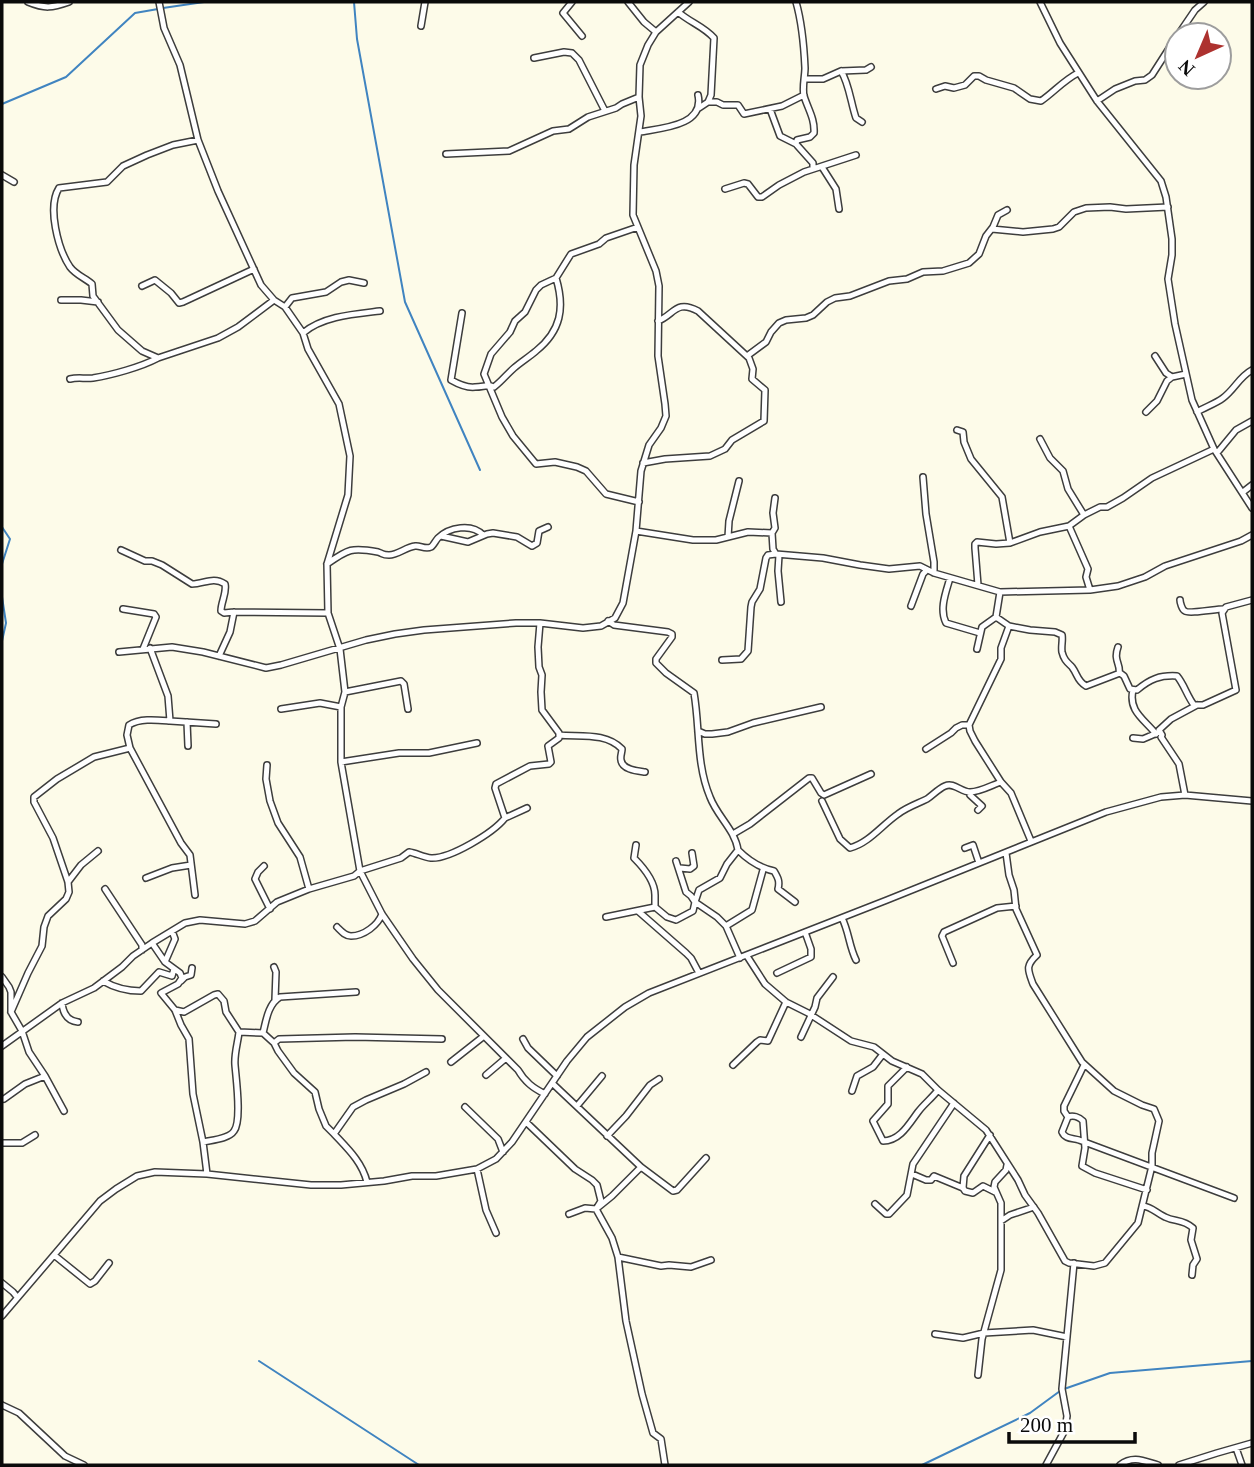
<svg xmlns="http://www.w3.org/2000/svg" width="1254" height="1467" viewBox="0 0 1254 1467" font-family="Georgia,serif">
  <rect width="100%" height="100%" fill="#fdfbe9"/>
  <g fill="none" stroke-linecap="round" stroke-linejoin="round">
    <path stroke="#4084c0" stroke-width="2" d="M354 2 357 39 405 302 480 470
      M163 8 204 2
      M2 104 66 77 135 13 158 9
      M2 527 10 539 2 564
      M2 597 6 623 2 641
      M259 1361 419 1465
      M1064 1389 1110 1373 1252 1361
      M922 1465 1030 1413 1060 1391"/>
    <defs>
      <path id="minor" d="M28 2C45 9 52 8 69 2
        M572 2 563 13 582 36
        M796 2C802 23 804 46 805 68 805 76 802 88 804 96 808 109 815 119 814 133L810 137 797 140 796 144 813 163V168
        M1040 2 1060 43 1097 101 1161 181 1166 197 1172 239V255L1168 279 1175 324 1192 400 1214 449 1252 508
        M678 12C691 23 703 26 714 38L711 95 708 102 699 108
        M421 26 425 2
        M656 32 689 2
        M1178 35 1195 10 1204 2
        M534 58 564 52 572 53 579 60 605 111
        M841 71C849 83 851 104 856 118L862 122
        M805 79H823L841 71 866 70 871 67
        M936 89 945 86 954 88 965 85 974 76H979L986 80 1014 88 1030 99 1041 101C1054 92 1064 80 1078 73
        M1097 101 1115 89 1135 81 1145 80 1152 75 1177 36
        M708 102H717L723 105H738L744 114 782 106 804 95
        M770 109 780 136 796 144
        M640 132C661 128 705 126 698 95
        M198 140 173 145 147 155 123 166 107 182 59 188C47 207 58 249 70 267 76 275 85 278 92 284L93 296 118 330 142 351 158 358 218 338 238 327 274 300
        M446 154 509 151 553 131 569 129 588 117 616 108 622 104 639 97
        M822 167 836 189 839 209
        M2 175 14 182
        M725 189 744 183 748 184 758 197H762L779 185 804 172 856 155
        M638 227 606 238 599 244 571 254 556 278 541 285 536 290 525 312 515 321 510 332 491 354 484 374 502 417 513 436 536 464 555 462 577 467 586 471 606 494 639 502
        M992 229 1023 232 1053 229 1059 227 1074 212 1086 208 1110 207 1126 209 1168 207
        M142 286 155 280 171 293 179 303 183 302 254 269
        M61 300H81L98 302
        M285 307 292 298 326 292 341 282 349 280 364 283
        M462 313 451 380C458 384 466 388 475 387 484 387 487 384 494 387 502 381 507 374 514 368 521 362 529 357 536 351 561 331 565 308 556 278
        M303 333C323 316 355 314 380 311
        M747 356 766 342 771 332 779 323 786 320 806 318 813 315 827 302 835 298 850 296 889 281 907 279 923 272 943 271 969 263 979 254 986 236 993 227 998 215 1007 210
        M1155 356 1166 373 1172 377
        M70 379C78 377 85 379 93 378 112 375 141 367 158 358
        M1146 412 1157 401 1167 381 1172 377 1186 374
        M1197 412C1205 407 1215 404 1223 398 1235 389 1239 377 1252 370
        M957 430 963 432 964 442 971 459 1002 497 1010 543
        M1040 439 1050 458 1063 471 1068 489 1084 515
        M1217 453 1236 430 1252 421
        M643 463 665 459 710 456 725 449 732 440 764 421 765 390 752 379 753 369 749 358 698 311C676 299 674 315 658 321
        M923 477 926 514 934 562V573
        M1243 492 1252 485
        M1069 526 1084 515 1100 507H1107L1123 498 1152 478 1214 449
        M636 531 693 540H716L748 532 772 533 773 549 776 554 823 558 860 565 889 569 920 566 934 573 1000 592 1090 590 1118 586 1145 577 1165 566 1241 541 1252 535
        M772 533 775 528 773 513 775 498
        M441 536 468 542 487 534 493 533 517 537 532 546 537 543 539 531 548 527
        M728 537 729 521 739 481
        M121 550 145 561H152L162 565 192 584C204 584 213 576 225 584 227 593 221 602 221 611L224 613 234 612 328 613
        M779 555 778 571 781 602
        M327 564C348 549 352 547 378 552 384 554 382 555 389 555 398 555 406 547 415 546 420 545 425 550 431 547 433 546 436 540 438 538 449 527 472 523 483 535
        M950 578C946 592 939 609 946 623L980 633
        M978 585 975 548V544L977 542 996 544 1010 543 1040 532 1069 526 1088 569 1086 577 1090 590
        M1000 592 996 617 1009 626 1001 648V659L969 725 970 731 975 741 1001 782 1011 793 1031 841
        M1180 600C1180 602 1182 610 1185 611 1188 614 1216 609 1223 609
        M911 606 923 574 927 570
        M123 609 154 614 156 617 143 649
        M608 621 614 625 668 632 672 634V637L656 659V663L666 673 694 693C700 727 696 764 710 797 717 816 735 830 738 850L727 864 720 878 699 890 695 902 717 917 726 926 740 958
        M540 623 538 647 539 667 542 675 541 692 542 710 559 733V738L548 746 551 762 549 764 530 766 496 784 495 788 505 818C493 833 450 859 431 858 423 857 416 853 409 852L401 858 360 871 382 914 413 959 438 990 518 1070C525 1082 533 1088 545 1094
        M1009 626 1030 630 1055 632 1062 635C1063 641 1061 646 1062 652 1064 660 1067 662 1072 667 1078 675 1077 681 1086 686L1120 673 1124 676 1130 689 1137 690C1150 679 1160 675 1177 676 1184 684 1187 696 1194 705H1203L1236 690 1222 613 1226 607 1252 600
        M1118 647C1113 661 1121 664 1119 673
        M150 648 168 696 170 721C157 720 140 718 129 725L127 735 130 748 181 843 190 855 195 895
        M977 649 982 627 996 617
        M119 652 172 647 203 652 266 668 281 665 366 640 395 634 424 630 516 623H540L583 628 601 626 615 618 623 603 636 531 641 471 649 445 661 428 666 416 665 404 658 356 659 286 656 271 633 215 634 165 641 116 639 97 640 65 648 45 656 32 644 22 628 2
        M219 656 230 632 234 612
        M722 660 741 659 748 651 751 607 752 602 760 589 766 558 768 555 776 554
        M1133 690C1128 711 1144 719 1156 734
        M345 692 401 681 404 684 408 709
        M281 709 320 703 341 707
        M170 721 216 724
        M187 722 188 746
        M698 731 705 734H712L728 732 753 723 821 707
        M559 735C580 737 606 732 622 749 622 753 620 756 621 760 622 770 638 771 645 772
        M1133 738 1143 739 1157 733
        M926 749 951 733 956 728 962 725H969
        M341 762 399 753H429L477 743
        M267 765 266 779 270 801 278 823 300 857 309 889
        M971 792 970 795 982 806 978 810
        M1185 795 1179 764 1161 737 1162 735 1159 730 1171 719 1197 705
        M822 801 840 839 850 848C869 843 882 825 898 814 907 807 917 804 927 799 933 795 938 789 945 786 954 782 961 792 970 792 980 792 992 785 1001 782
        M505 818 527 808
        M733 834 750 824 809 778H812L821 793 824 795 871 774
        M636 845 634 858C643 867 655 882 655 895 655 899 655 903 655 907
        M965 848 973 845 979 863
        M738 850C749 861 760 868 774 871 778 878 780 881 778 889L795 902
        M264 866 258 872 255 879 270 909
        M680 868 690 869 694 866 692 853
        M146 878 172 868 191 865
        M68 882 81 865 98 851
        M105 889 142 945V950
        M638 911 686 953 691 958 699 973
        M606 917 655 907 667 917 676 920 693 911 695 902 691 896 686 892 676 861
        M842 918C849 932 849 946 856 960
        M726 926 752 910 763 870
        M337 927C341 931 345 936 351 936 364 936 378 925 382 914
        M152 943 185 923 200 920 245 924 255 921 277 902 309 889 354 876 360 871 341 762V707L345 692 340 649 328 613 327 564 348 495 350 456 339 404 308 349 303 333 285 307 274 300 261 285 218 191 198 140 180 65 164 28 159 2
        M747 956 765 984 786 1002 808 1013 851 1041 874 1047 892 1061 922 1074 938 1090 986 1130 1018 1180 1025 1195 1038 1213 1065 1261 1069 1263 1094 1266 1105 1263 1138 1223 1152 1166V1153L1159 1121 1154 1109 1142 1105 1114 1091 1082 1062 1033 984C1028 970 1025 966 1037 955L1016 909 1014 890 1009 875 1006 853
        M165 962 175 939 172 931
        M953 963 942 936 944 932 997 908 1016 906
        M274 967 276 972 275 1000
        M777 973 811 957V949L805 932
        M2 977 9 987 11 992V1012L22 1031 29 1052 45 1076 64 1111
        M103 981C115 988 126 991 141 991L159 972 172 976 174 969
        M181 981 185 977 191 975 192 968
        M62 1003C63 1013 67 1021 78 1022
        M175 1010 184 1012 214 995 218 994 224 1001 226 1012 239 1032C238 1042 234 1054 235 1065 236 1078 242 1121 234 1131 229 1139 211 1140 203 1142
        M11 1012 28 973 42 946 44 927 48 916 66 899 69 892 68 882 53 838 34 802V797L57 779 94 757 130 748
        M239 1032 263 1033
        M801 1037 815 1007 817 998 833 977
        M523 1039 528 1048 557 1076
        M274 1043 263 1033C266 1021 268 1004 280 997L356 992
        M2 1046 62 1003 94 988 122 967 133 956 152 943 165 962 180 973 182 978 178 984 161 993 175 1010 181 1025 189 1039 193 1094 203 1142 207 1174
        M451 1062 484 1036
        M733 1065 757 1042 760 1040 768 1041 786 1002
        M1084 1065 1064 1106V1111L1068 1117 1062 1132C1065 1139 1072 1138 1079 1140L1234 1198
        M907 1067 888 1086V1104L873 1121 883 1141C900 1141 909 1124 918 1112 924 1104 932 1098 938 1090
        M486 1075 506 1058
        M552 1083 641 1167 612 1196 596 1209 585 1208 569 1214
        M852 1091 857 1076 873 1067 883 1054
        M4 1099 25 1084 45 1076
        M577 1106 602 1076
        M465 1107 498 1139 503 1152
        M1068 1117C1073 1115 1079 1117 1083 1121L1085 1148 1082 1166 1095 1173 1147 1190
        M526 1122 575 1169 592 1180 597 1185 601 1201 596 1209 612 1238 618 1257 626 1321 642 1394 653 1433 661 1439 665 1465
        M334 1134 326 1126 319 1109 315 1092 294 1073 278 1051 274 1043 279 1039 355 1037 442 1039
        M990 1135 964 1176 963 1188 965 1191 973 1193 983 1186 995 1192
        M607 1136 626 1116 650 1085 659 1079
        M2 1143H22L35 1135
        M641 1167 673 1191 677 1190 706 1158
        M477 1169 486 1210 496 1233
        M912 1174 926 1180H931L934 1176 963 1188
        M367 1182C362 1162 348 1149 334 1134L353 1107 366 1100 404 1084 426 1072
        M875 1204 886 1214H889L907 1195 913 1164 954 1103
        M1143 1206C1152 1207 1156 1213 1165 1217 1175 1222 1183 1219 1193 1228L1191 1240 1197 1259 1193 1265 1192 1275
        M1001 1221V1203L994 1187 995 1182 1006 1170 1007 1165
        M54 1255 90 1284 95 1281 109 1263
        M618 1257 661 1266 669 1265 691 1267 711 1260
        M2 1283 13 1292 17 1297
        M2 1316 100 1201 116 1189 137 1176 155 1172 207 1174 311 1185H341L384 1181 412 1176H436L477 1169 496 1159 512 1142 567 1061 587 1037 625 1007 649 993 887 900 1106 812 1161 797 1185 795 1252 801
        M935 1334 963 1338 984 1333 1033 1330 1067 1337
        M978 1375 982 1339 1001 1270V1221L1010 1215 1034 1207
        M2 1405 19 1413 65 1456 84 1465
        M1236 1448 1242 1465
        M1046 1465 1065 1430 1067 1416 1062 1389 1074 1263
        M1120 1465C1133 1455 1144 1461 1158 1465
        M1179 1465 1217 1453 1252 1443"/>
    </defs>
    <use href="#minor" stroke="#3d3d3d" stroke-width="8"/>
    <use href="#minor" stroke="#fff" stroke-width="5"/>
  </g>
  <rect width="1254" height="1467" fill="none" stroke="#0a0a0a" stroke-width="7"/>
  <g transform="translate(1198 56) rotate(224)"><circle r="33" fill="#ffffff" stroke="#9d9d9d" stroke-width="2"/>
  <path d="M0-5L12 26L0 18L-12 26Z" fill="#ad322f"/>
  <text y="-10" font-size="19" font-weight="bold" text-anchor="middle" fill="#0a0a0a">N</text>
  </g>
  <path d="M1009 1432v10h126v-10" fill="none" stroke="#0a0a0a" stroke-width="3.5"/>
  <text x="1020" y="1432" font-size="21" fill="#0a0a0a" stroke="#ffffff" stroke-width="5" paint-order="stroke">200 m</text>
</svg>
